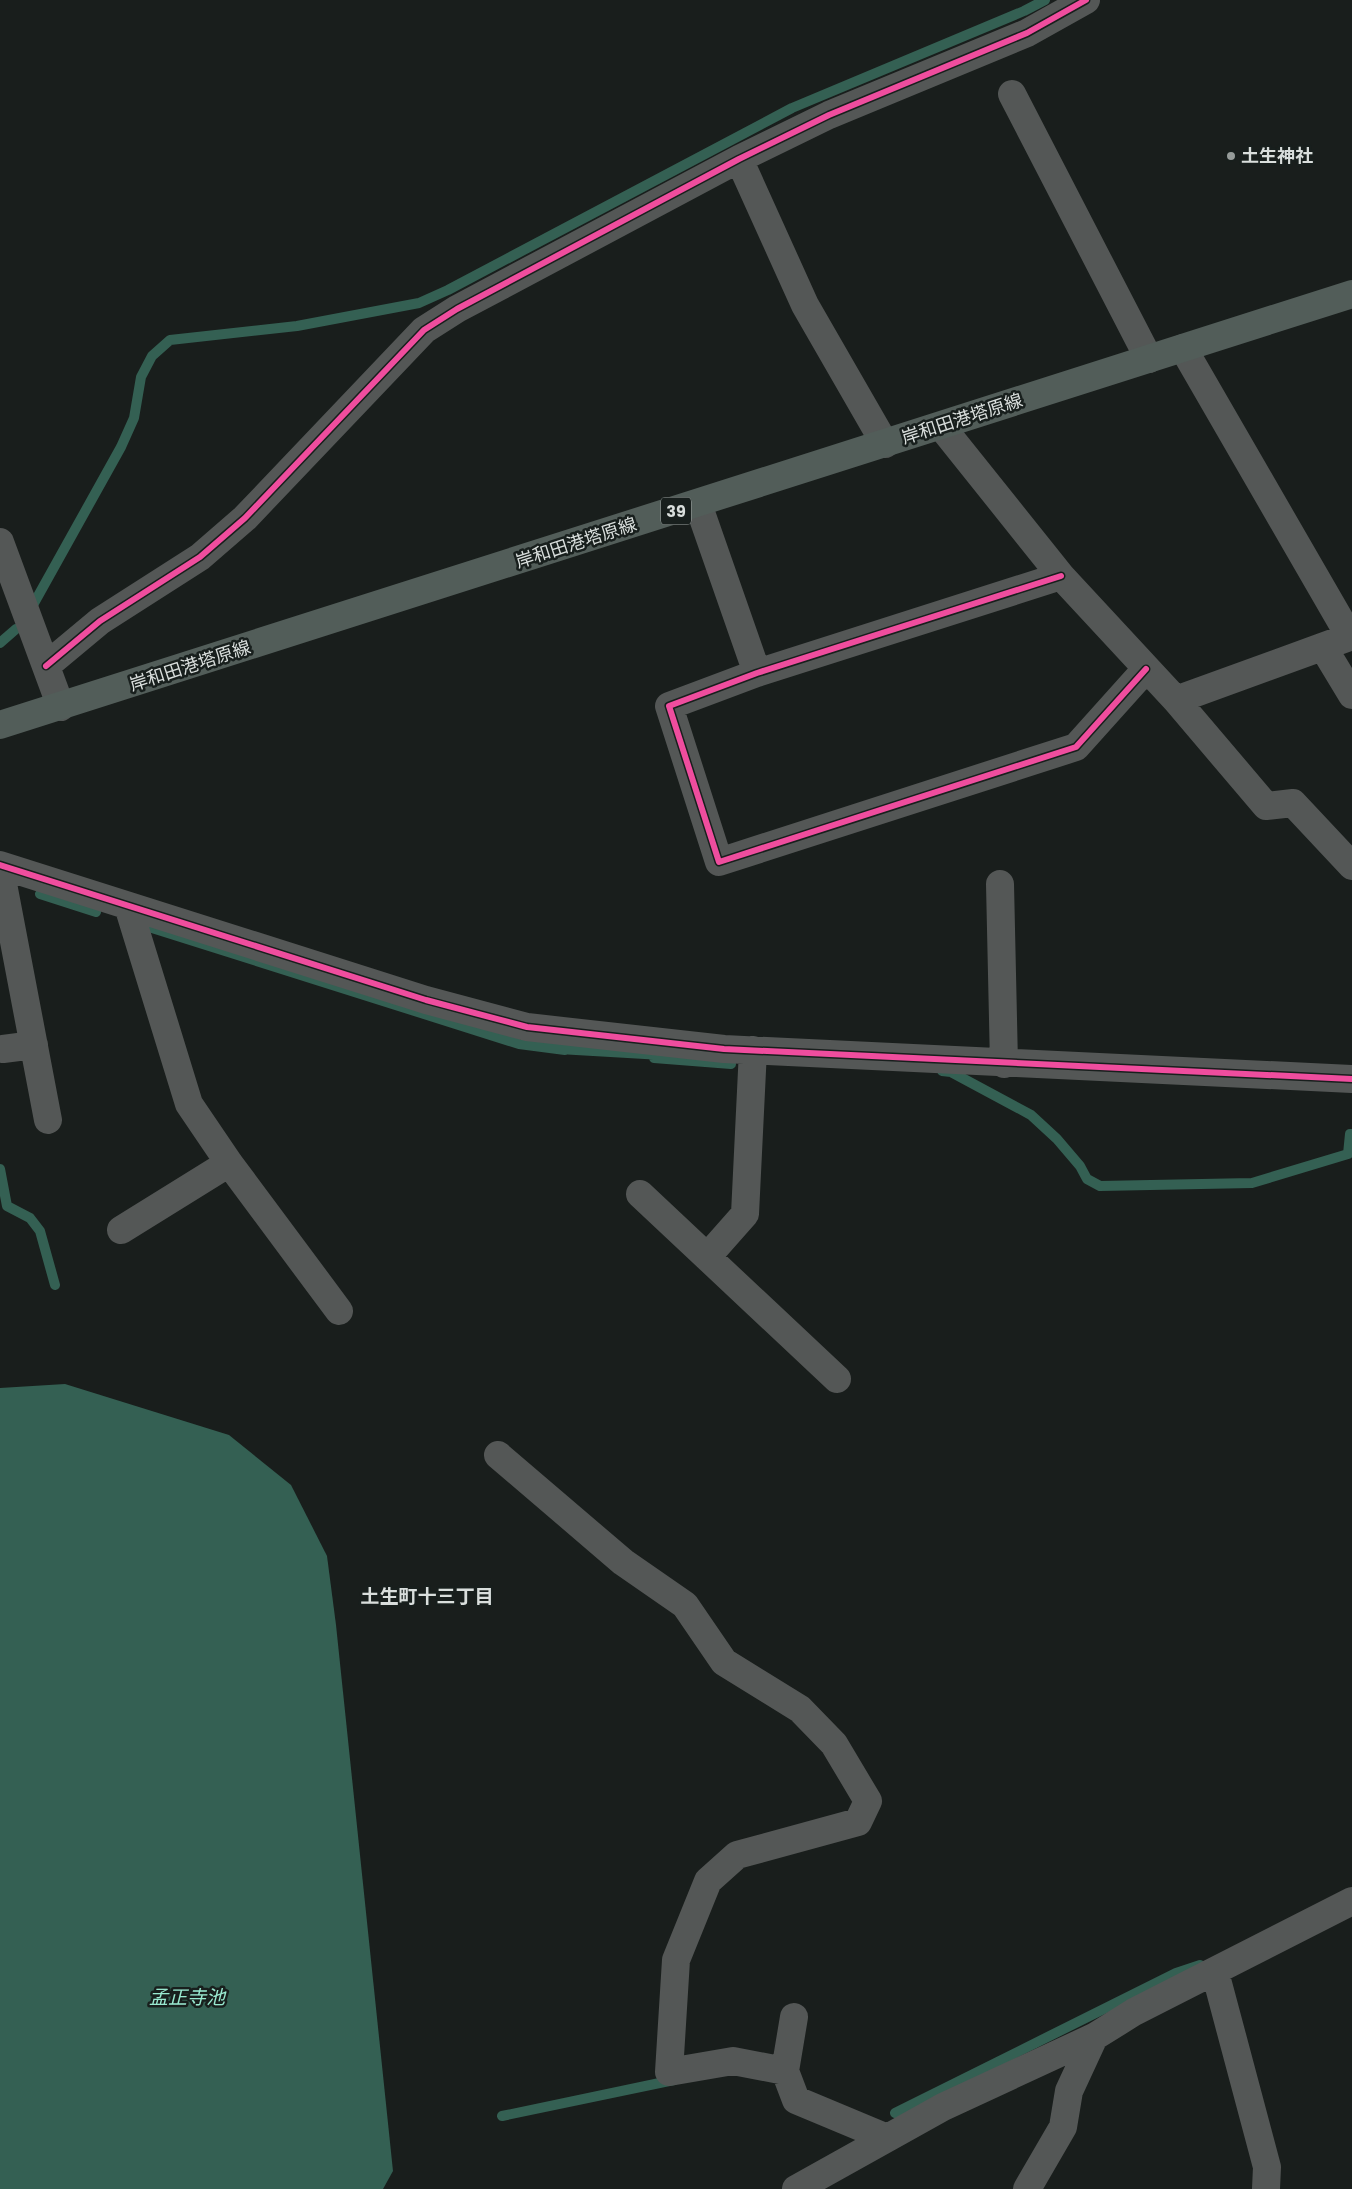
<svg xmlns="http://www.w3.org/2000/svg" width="1352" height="2189" viewBox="0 0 1352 2189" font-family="Poppins,'Noto Sans JP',sans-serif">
  <rect width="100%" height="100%" fill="#191e1c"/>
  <path fill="#346053" d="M65 1384 229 1435 291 1485 327 1556 336 1625 393 2171 383 2189H0V1388Z"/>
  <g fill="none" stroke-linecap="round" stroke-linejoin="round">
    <path stroke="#346053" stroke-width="10" d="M33 605 121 447 134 418 141 377 152 356 170 340 297 326 419 303 448 290 792 108 1024 11 1045 0
      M0 643 16 629
      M40 894 96 912
      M152 928 519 1044 565 1050
      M559 1049 662 1055
      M654 1058 731 1064
      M942 1071 951 1072 1031 1115 1057 1139 1080 1166 1087 1179 1100 1186 1252 1183 1348 1154 1350 1134H1352
      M0 1169 7 1206 30 1218 40 1231 55 1285
      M895 2113 1176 1973 1200 1965
      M502 2116 674 2080"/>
    <path stroke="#545756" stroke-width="28" d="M1012 94 1149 359
      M739 159 805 305 885 444
      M1183 348 1350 637
      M941 426 1061 576 1176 700 1266 806 1293 803 1352 866
      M698 504 757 673
      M0 542 61 707
      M1061 576 757 673 669 706 719 862 1076 747 1146 669
      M1323 647 1352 695
      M46 666 100 621 200 557 245 518 424 330 457 309 739 159 829 115 1027 33 1086 0
      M1176 700 1352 636
      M0 865 426 1000 527 1027 724 1049 1352 1079
      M0 868 48 1120
      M1000 884 1004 1064
      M128 906 189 1104 229 1163 339 1311
      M3 1049 34 1045
      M640 1194 837 1379
      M121 1230 229 1163
      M707 1257 745 1214 753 1050
      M498 1455 623 1562 685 1605 724 1662 800 1709 834 1744 868 1801 858 1822 737 1855 708 1881 676 1960 669 2072 733 2061 785 2071
      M1215 1972 1267 2167 1266 2189
      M794 2017 785 2071 796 2100 887 2138
      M796 2189 943 2107 1094 2037 1134 2012 1352 1901
      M1027 2189 1063 2127 1069 2091 1094 2037"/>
    <path stroke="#525d59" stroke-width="28" d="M0 725 1352 294"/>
    <defs>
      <path id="cycleway" d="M1061 576 757 673 669 706 719 862 1076 747 1146 669
        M46 666 100 621 200 557 245 518 424 330 457 309 739 159 829 115 1027 33 1086 0
        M0 865 426 1000 527 1027 724 1049 1352 1079"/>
    </defs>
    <use href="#cycleway" stroke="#181f1d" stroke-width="9"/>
    <use href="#cycleway" stroke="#ef4d9e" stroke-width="6"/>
  </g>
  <circle fill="#969b99" stroke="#181f1d" stroke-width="2" cx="1231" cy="156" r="5"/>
  <g text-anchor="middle" stroke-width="5" stroke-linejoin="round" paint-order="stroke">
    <rect fill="#181f1d" stroke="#9fa5a3" stroke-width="1" x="661" y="497.5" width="30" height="27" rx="4"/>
    <g font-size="16" font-weight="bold" fill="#d9dedc">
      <text x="676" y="517">39</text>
    </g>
    <g font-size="18" font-weight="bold" fill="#d9dedc" stroke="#181f1d" text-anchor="start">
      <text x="1241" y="162">土生神社</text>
    </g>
    <g font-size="18" fill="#d9dedc" stroke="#181f1d">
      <text transform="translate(962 419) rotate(-18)" y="6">岸和田港塔原線</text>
      <text transform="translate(576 543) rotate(-18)" y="6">岸和田港塔原線</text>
      <text transform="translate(190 666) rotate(-18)" y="6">岸和田港塔原線</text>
    </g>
    <g font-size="19" font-weight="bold" fill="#d9dedc" stroke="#181f1d">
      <text x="427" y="1603">土生町十三丁目</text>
    </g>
    <g font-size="19" font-style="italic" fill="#99e9d0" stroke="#181f1d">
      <text x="187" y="2004">孟正寺池</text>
    </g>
  </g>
</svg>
